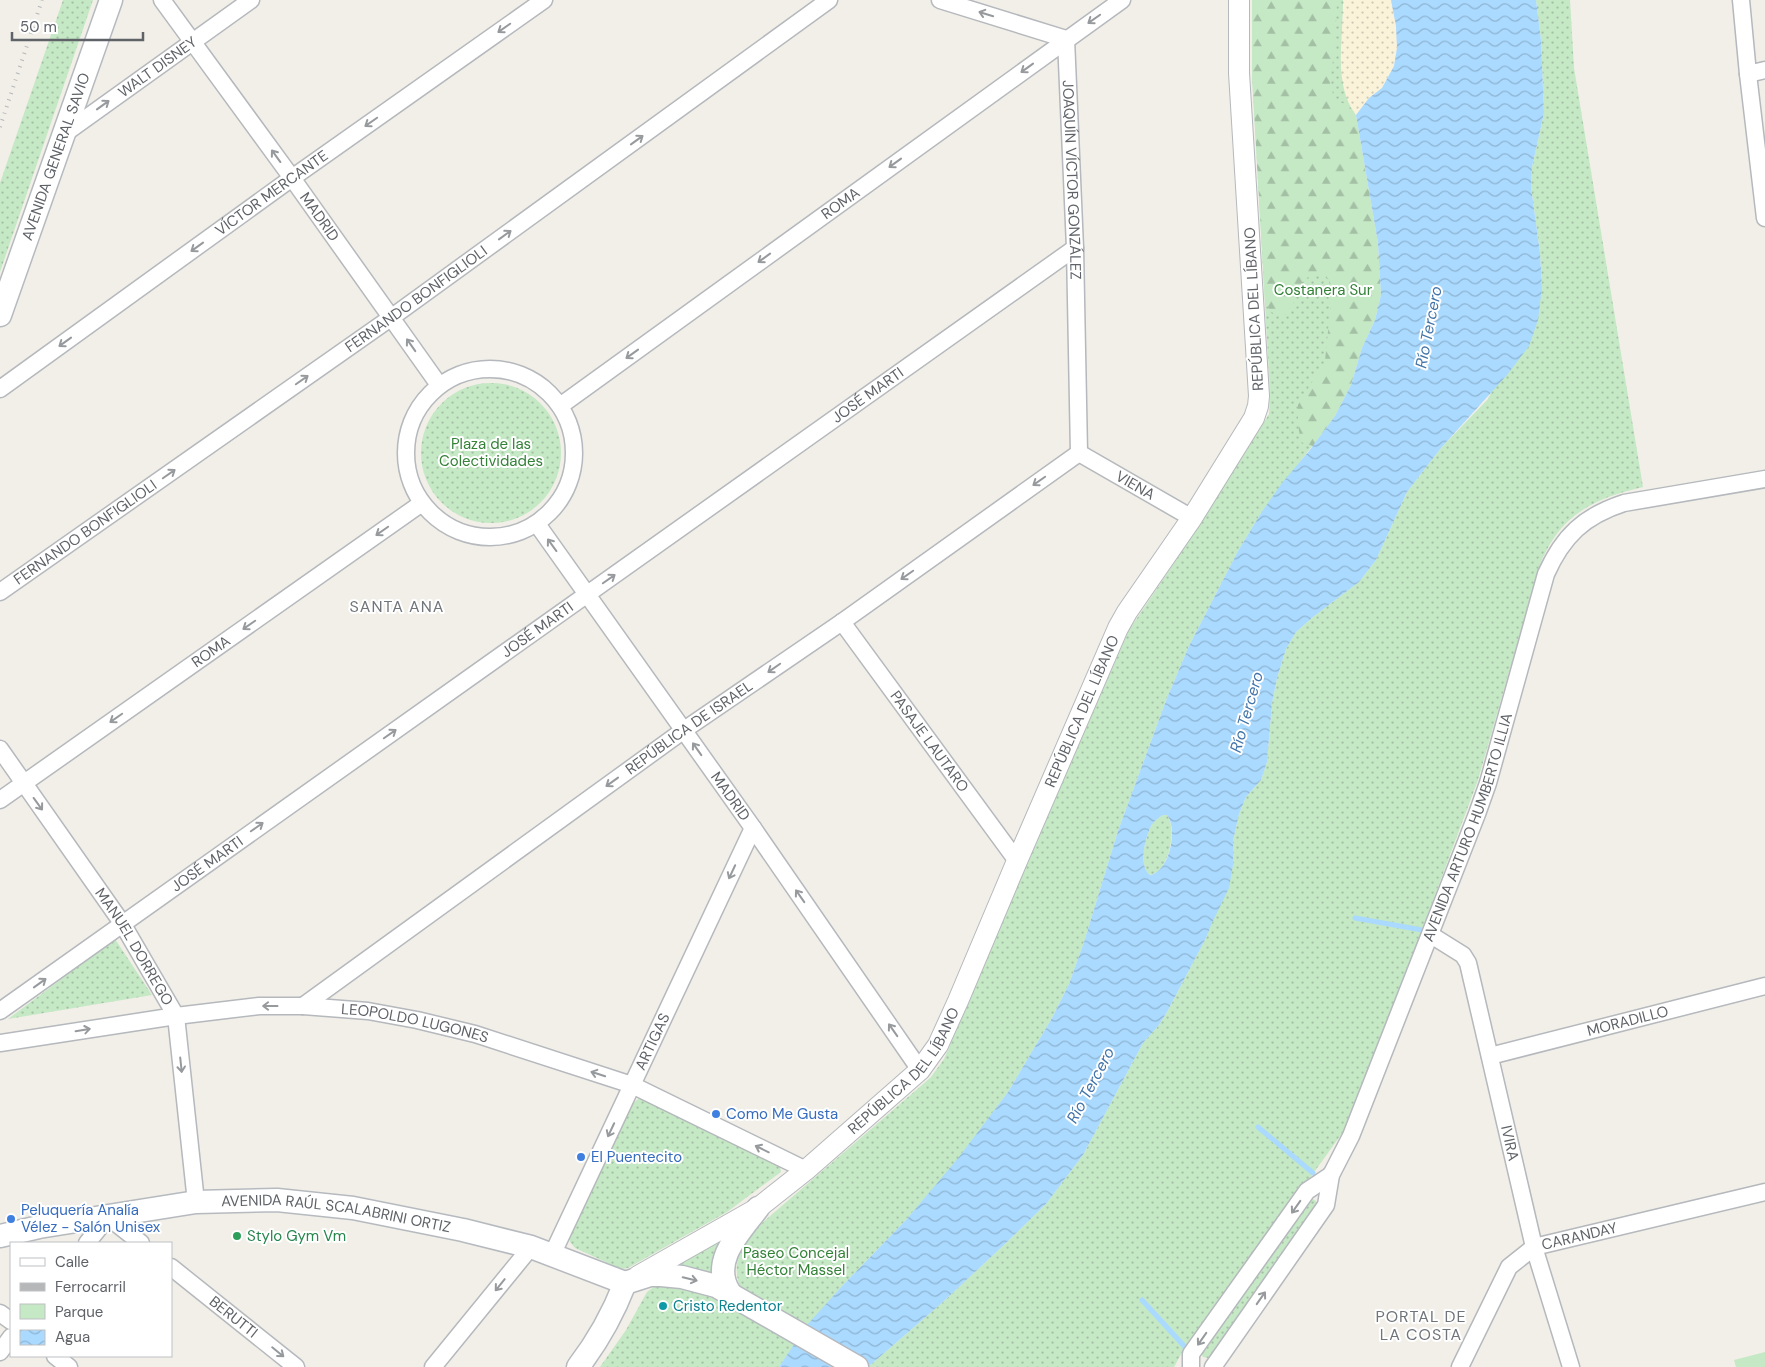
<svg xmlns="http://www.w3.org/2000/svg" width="1765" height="1367" viewBox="0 0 1765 1367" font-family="'DM Sans',sans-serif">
  <defs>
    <pattern id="green-dots" width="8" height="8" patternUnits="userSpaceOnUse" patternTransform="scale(1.25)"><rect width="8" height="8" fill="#c5e8c5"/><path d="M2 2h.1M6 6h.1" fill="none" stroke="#a3c0a4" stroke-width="1.8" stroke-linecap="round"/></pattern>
    <pattern id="forest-firs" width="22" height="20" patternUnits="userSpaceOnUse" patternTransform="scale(1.25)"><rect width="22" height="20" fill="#c5e8c5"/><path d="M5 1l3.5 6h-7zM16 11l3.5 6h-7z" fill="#a3c0a4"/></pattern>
    <pattern id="sand-dots" width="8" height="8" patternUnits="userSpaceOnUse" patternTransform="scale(1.25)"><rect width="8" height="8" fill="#fbf3d9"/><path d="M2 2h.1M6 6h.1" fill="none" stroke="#cec8b4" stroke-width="1.8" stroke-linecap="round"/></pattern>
    <pattern id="water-waves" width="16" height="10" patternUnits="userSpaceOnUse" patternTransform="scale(1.25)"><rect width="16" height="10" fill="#aadaff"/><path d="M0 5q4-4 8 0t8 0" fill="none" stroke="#8eb4d2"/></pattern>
  </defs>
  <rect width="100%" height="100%" fill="#f1efe8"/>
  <path fill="url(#green-dots)" d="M63 0H93L0 272V183Z
    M1252 0H1343L1342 56 1344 88 1356 115 1335 416 1261 513 1238 551 1189 646 1167 698 1118 831 1084 942 1069 984 1052 1018 1008 1092 960 1157 906 1220 843 1285 804 1330 742 1291C728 1263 744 1244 762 1223L922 1085 931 1077 944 1059 1025 868 1129 630 1201 523 1269 414 1270 393 1252 76Z
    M1536 0H1570L1574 68 1643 487C1591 499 1559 516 1539 567L1478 780 1422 930 1343 1132 1195 1338 1185 1347 1174 1367H868L943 1302 1007 1242 1046 1204 1083 1155 1143 1043 1159 1025 1167 1012 1206 938 1233 865V841L1239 814 1246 797 1261 780 1267 762 1272 703 1277 678 1286 649 1296 632 1313 617 1359 582 1376 560 1407 492 1441 448 1488 399 1542 287 1540 253 1531 187 1532 167 1544 113 1541 40Z
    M421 453a70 70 0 1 1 140 0a70 70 0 1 1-140 0Z
    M1163 815H1167C1177 829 1170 871 1150 875 1138 865 1145 839 1151 826 1154 821 1158 818 1163 815Z
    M115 939 152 995 8 1019Z
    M643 1098 780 1166 781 1172 727 1212 628 1268 621 1269 575 1248 570 1242 569 1234 630 1106 638 1099Z
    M1311 1198 1316 1201V1207L1210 1356 1208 1358 1203 1357 1201 1353Z
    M735 1229 718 1280 677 1269 676 1264Z
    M660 1284 707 1292 797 1341 779 1367H600L626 1330 647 1292 655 1286Z"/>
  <path fill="url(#forest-firs)" d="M1252 0H1337L1335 46 1330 82 1335 102 1348 104 1356 115 1378 243 1381 295 1375 320 1362 348 1351 385 1335 416 1313 446 1301 442 1298 425V405L1325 361 1331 302 1329 280 1319 273C1299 277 1296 292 1292 310L1286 314 1276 316 1269 309 1265 301 1252 76Z"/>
  <path fill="url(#sand-dots)" d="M1343 0H1391L1396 26 1397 48 1394 66 1382 88 1369 98 1356 115C1332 83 1344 37 1343 0Z"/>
  <path fill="#c5e8c5" d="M1765 1352V1367H1736L1734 1360Z"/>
  <path fill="url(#water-waves)" fill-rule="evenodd" d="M1391 0H1536L1541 40 1544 113 1532 167 1531 187 1540 253 1542 287 1538 320 1529 346 1507 375 1441 448 1407 492 1376 560 1359 582 1313 617 1296 632 1286 649 1277 678 1272 703 1267 762 1261 780 1246 797 1239 814 1233 841V865L1229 888 1212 923 1206 938 1167 1012 1159 1025 1143 1043 1083 1155 1046 1204 1007 1242 943 1302 868 1367H779L807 1325 843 1285 906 1220 959 1157 1008 1092 1052 1018 1069 984 1084 942 1118 831 1167 698 1189 646 1238 551 1261 513 1282 483 1309 451 1335 416 1351 385 1362 348 1375 320 1381 295 1378 243 1356 115 1369 98 1382 88 1394 66 1397 48 1396 26ZM1163 815H1167C1178 829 1170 871 1150 875 1138 865 1145 839 1151 826 1154 821 1158 818 1163 815Z"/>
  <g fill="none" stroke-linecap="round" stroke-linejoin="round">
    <path stroke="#aadaff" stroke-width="5" d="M1355 918 1422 930
      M1258 1127 1313 1173
      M1142 1300 1185 1347"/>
    <defs>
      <g id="minor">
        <path id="s1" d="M162 0 292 178 439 385"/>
        <path d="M940 0 1066 39"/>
        <path d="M1741 0 1748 74 1765 218"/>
        <path id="s2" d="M1066 39 1075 248 1079 453"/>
        <path d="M1748 74 1765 70"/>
        <path id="s3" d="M64 134 251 0"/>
        <circle cx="490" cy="453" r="84"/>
        <path id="s4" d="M0 389 292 178 544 0"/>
        <path id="s5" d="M560 406 1122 0"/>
        <path id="s6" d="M1079 453 1192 518"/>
        <path id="s7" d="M537 524 753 828 920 1070"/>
        <path id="s8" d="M0 592 392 317 829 0"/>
        <path id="s9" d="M842 622 1017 861"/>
        <path id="s10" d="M0 749 122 923 176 1016 196 1202"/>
        <path id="s11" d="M0 800 422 503"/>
        <path id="s12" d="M1431 935 1463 955 1468 963 1534 1247 1571 1367"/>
        <path id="s13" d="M303 1006 684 730 842 622 1079 453"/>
        <path id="s14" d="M0 1011 1075 248"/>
        <path id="s15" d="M0 1043 176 1016 259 1006H303L368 1011 417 1020 475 1034 632 1085 806 1170"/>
        <path id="s16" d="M1490 1056 1765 986"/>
        <path d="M87 1243 108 1217 141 1243"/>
        <path id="s17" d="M552 1255 753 828"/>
        <path id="s18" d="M171 1267 296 1367"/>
        <path d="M0 1313 11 1321"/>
        <path d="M0 1352 11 1337"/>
        <path d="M55 1356 69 1367"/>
        <path d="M433 1367 531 1247"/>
        <path d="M1191 1367V1354L1307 1191 1331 1175"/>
        <path id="s19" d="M1213 1367 1326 1205 1331 1175 1351 1136 1477 814 1488 783 1546 574C1563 536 1584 516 1624 503L1765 479"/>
        <path id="s20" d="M1460 1367 1509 1267 1534 1247 1765 1192"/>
      </g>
      <g id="tertiary">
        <path id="s21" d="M638 1276 758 1208 806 1170 920 1070 938 1045 958 1001 1017 861 1118 628 1127 612 1192 518 1254 418 1258 406 1259 396 1239 73V0"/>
      </g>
      <g id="secondary">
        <path id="s22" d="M0 315 111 0"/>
        <path id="s23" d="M0 1236 39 1227 196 1202 277 1200 353 1208 463 1230 531 1247 625 1283"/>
        <path d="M625 1283 650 1275H661L682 1277 716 1286 857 1367"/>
        <path d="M730 1293C709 1262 740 1232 758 1208"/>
        <path d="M578 1367C598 1341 613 1314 625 1283"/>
      </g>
    </defs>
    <use href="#minor" stroke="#b5b8bc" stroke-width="19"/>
    <use href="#tertiary" stroke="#b5b8bc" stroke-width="22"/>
    <use href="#secondary" stroke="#b6babf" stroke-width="25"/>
    <use href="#minor" stroke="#fff" stroke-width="16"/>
    <use href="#tertiary" stroke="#fff" stroke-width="20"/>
    <use href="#secondary" stroke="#fff" stroke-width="22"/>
    <path stroke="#b6b7b8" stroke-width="4" stroke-dasharray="1 6" stroke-linecap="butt" d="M0 127 42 0"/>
  </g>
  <defs><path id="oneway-shaft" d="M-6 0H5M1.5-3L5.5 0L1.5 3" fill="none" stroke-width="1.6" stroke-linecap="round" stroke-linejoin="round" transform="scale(1.25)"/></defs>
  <g stroke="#979a9d">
    <use href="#oneway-shaft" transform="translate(986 14) rotate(-163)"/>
    <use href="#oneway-shaft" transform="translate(1094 19) rotate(145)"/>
    <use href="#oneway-shaft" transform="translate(504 28) rotate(145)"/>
    <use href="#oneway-shaft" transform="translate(1027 68) rotate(144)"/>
    <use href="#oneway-shaft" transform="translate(103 105) rotate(-36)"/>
    <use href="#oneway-shaft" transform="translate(371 122) rotate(145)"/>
    <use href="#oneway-shaft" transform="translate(637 140) rotate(-36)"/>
    <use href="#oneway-shaft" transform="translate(276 156) rotate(-126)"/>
    <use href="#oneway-shaft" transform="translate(895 163) rotate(144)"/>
    <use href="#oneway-shaft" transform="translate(505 235) rotate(-36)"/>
    <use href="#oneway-shaft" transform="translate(197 247) rotate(144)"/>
    <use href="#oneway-shaft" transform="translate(764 258) rotate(144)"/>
    <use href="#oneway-shaft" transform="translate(65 342) rotate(144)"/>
    <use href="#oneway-shaft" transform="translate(411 345) rotate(-125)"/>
    <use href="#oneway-shaft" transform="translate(632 354) rotate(144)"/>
    <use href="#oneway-shaft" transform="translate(302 380) rotate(-35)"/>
    <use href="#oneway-shaft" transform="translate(169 474) rotate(-35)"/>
    <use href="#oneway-shaft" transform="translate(1039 481) rotate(145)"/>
    <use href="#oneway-shaft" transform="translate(382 531) rotate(145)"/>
    <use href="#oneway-shaft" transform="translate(552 545) rotate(-126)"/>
    <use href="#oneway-shaft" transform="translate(907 575) rotate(145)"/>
    <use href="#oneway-shaft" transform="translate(609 579) rotate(-35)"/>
    <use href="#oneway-shaft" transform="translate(249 625) rotate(145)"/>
    <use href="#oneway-shaft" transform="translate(774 668) rotate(145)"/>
    <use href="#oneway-shaft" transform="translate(116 718) rotate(145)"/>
    <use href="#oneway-shaft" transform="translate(390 734) rotate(-35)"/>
    <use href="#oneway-shaft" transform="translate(697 749) rotate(-125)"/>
    <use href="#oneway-shaft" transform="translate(612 782) rotate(144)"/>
    <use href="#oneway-shaft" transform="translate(38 804) rotate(54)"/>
    <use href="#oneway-shaft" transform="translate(257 827) rotate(-35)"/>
    <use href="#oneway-shaft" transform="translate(732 872) rotate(115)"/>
    <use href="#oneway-shaft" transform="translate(800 896) rotate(-125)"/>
    <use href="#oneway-shaft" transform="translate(40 983) rotate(-36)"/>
    <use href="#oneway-shaft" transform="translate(270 1006) rotate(-180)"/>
    <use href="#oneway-shaft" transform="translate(83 1030) rotate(-9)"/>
    <use href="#oneway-shaft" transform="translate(893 1030) rotate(-125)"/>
    <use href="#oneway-shaft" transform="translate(181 1065) rotate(84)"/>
    <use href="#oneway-shaft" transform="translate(598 1074) rotate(-162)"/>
    <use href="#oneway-shaft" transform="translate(611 1130) rotate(115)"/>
    <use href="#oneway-shaft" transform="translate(762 1149) rotate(-154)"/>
    <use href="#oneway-shaft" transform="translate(1296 1207) rotate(125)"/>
    <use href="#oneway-shaft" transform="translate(690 1279) rotate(14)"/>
    <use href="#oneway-shaft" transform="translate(500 1285) rotate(129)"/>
    <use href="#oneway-shaft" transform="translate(1261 1298) rotate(-55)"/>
    <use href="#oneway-shaft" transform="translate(1202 1339) rotate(125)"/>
    <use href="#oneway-shaft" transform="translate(278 1352) rotate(39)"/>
  </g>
  <g fill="#3f7fe0" stroke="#fff" stroke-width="2">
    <circle cx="716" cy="1114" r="5"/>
    <circle cx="581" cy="1157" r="5"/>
    <circle cx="11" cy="1219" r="5"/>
  </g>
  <circle fill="#2e9e5b" stroke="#fff" stroke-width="2" cx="237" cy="1236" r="5"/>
  <circle fill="#0f9aa8" stroke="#fff" stroke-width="2" cx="663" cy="1306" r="5"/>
  <g text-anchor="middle" stroke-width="4" stroke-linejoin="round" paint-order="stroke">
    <g font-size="15" fill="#5f6368" stroke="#fff">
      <text dy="5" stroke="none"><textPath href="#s3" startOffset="115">WALT DISNEY</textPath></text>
      <text dy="5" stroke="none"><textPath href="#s22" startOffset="168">AVENIDA GENERAL SAVIO</textPath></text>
      <text dy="5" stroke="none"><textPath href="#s2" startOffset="141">JOAQUÍN VÍCTOR GONZÁLEZ</textPath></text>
      <text dy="5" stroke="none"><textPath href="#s4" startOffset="335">VÍCTOR MERCANTE</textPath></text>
      <text dy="5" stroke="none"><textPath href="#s5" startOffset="346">ROMA</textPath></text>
      <text dy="5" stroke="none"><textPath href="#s1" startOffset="268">MADRID</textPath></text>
      <text dy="5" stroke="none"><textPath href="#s8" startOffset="509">FERNANDO BONFIGLIOLI</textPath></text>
      <text transform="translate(1254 309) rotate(-93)" y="5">REPÚBLICA DEL LÍBANO</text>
      <text dy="5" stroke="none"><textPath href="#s14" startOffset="1064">JOSÉ MARTI</textPath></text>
      <text dy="5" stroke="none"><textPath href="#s6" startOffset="65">VIENA</textPath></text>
      <text dy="5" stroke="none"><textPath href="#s8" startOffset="104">FERNANDO BONFIGLIOLI</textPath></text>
      <text dy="5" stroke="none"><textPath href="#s14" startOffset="659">JOSÉ MARTI</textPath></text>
      <text dy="5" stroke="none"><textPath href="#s11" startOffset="258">ROMA</textPath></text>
      <text dy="5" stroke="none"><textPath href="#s21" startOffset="745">REPÚBLICA DEL LÍBANO</textPath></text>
      <text dy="5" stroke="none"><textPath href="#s13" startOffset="476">REPÚBLICA DE ISRAEL</textPath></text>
      <text dy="5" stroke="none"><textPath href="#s9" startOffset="148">PASAJE LAUTARO</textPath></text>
      <text dy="5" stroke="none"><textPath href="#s7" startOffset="334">MADRID</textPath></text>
      <text dy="5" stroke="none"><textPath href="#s19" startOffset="602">AVENIDA ARTURO HUMBERTO ILLIA</textPath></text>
      <text dy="5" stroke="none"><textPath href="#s14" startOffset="254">JOSÉ MARTI</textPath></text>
      <text dy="5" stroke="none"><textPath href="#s10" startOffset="239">MANUEL DORREGO</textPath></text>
      <text dy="5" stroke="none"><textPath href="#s16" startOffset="142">MORADILLO</textPath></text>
      <text dy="5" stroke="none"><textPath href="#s15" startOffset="419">LEOPOLDO LUGONES</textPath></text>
      <text dy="5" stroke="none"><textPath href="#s17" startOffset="236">ARTIGAS</textPath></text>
      <text dy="5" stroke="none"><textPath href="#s21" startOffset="340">REPÚBLICA DEL LÍBANO</textPath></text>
      <text dy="5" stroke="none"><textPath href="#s12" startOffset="232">IVIRA</textPath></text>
      <text dy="5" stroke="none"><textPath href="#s23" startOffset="340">AVENIDA RAÚL SCALABRINI ORTIZ</textPath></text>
      <text dy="5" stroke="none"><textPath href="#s20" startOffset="190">CARANDAY</textPath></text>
      <text dy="5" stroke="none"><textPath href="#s18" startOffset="80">BERUTTI</textPath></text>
    </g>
    <g font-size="15" fill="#348238" stroke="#fff">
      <text x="1323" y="295">Costanera Sur</text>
      <text x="491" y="449">Plaza de las<tspan x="491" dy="17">Colectividades</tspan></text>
      <text x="796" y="1258">Paseo Concejal<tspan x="796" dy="17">Héctor Massel</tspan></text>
    </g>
    <g font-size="15" fill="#366cbe" stroke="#fff" text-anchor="start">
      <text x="726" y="1119">Como Me Gusta</text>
      <text x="591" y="1162">El Puentecito</text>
      <text x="21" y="1215">Peluquería Analía<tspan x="21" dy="17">Vélez - Salón Unisex</tspan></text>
    </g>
    <g font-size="15" fill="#27864d" stroke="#fff" text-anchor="start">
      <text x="247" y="1241">Stylo Gym Vm</text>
    </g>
    <g font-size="15" fill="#0d838f" stroke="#fff" text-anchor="start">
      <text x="673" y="1311">Cristo Redentor</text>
    </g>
    <g font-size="16" font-style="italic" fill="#4174aa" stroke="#fff">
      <text transform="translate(1428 327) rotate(-79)" y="6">Río Tercero</text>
      <text transform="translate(1246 712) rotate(-74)" y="6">Río Tercero</text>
      <text transform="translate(1090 1085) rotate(-62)" y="6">Río Tercero</text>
    </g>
    <g font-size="16" letter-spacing="1" fill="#70757a" stroke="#fff">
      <text x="397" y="612">SANTA ANA</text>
      <text x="1421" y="1322">PORTAL DE<tspan x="1421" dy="18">LA COSTA</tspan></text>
    </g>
  </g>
  <rect x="10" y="1242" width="162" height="115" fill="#ffffff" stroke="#bfc1c3"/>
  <rect x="20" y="1258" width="25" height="8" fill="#ffffff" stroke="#bfc1c3"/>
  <text x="55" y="1267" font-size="15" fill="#5f6368">Calle</text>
  <rect x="20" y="1283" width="25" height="8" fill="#b6b7b8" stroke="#bfc1c3"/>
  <text x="55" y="1292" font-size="15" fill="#5f6368">Ferrocarril</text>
  <rect x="20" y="1304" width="25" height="15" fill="#c5e8c5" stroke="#bfc1c3"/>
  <text x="55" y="1317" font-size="15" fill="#5f6368">Parque</text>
  <rect x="20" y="1330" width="25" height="15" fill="url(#water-waves)" stroke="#bfc1c3"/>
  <text x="55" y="1342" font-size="15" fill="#5f6368">Agua</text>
  <path d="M12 32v8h131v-8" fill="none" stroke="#5f6368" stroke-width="2.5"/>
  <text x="20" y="32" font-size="15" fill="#5f6368" stroke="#ffffff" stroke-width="4" paint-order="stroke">50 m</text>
</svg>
